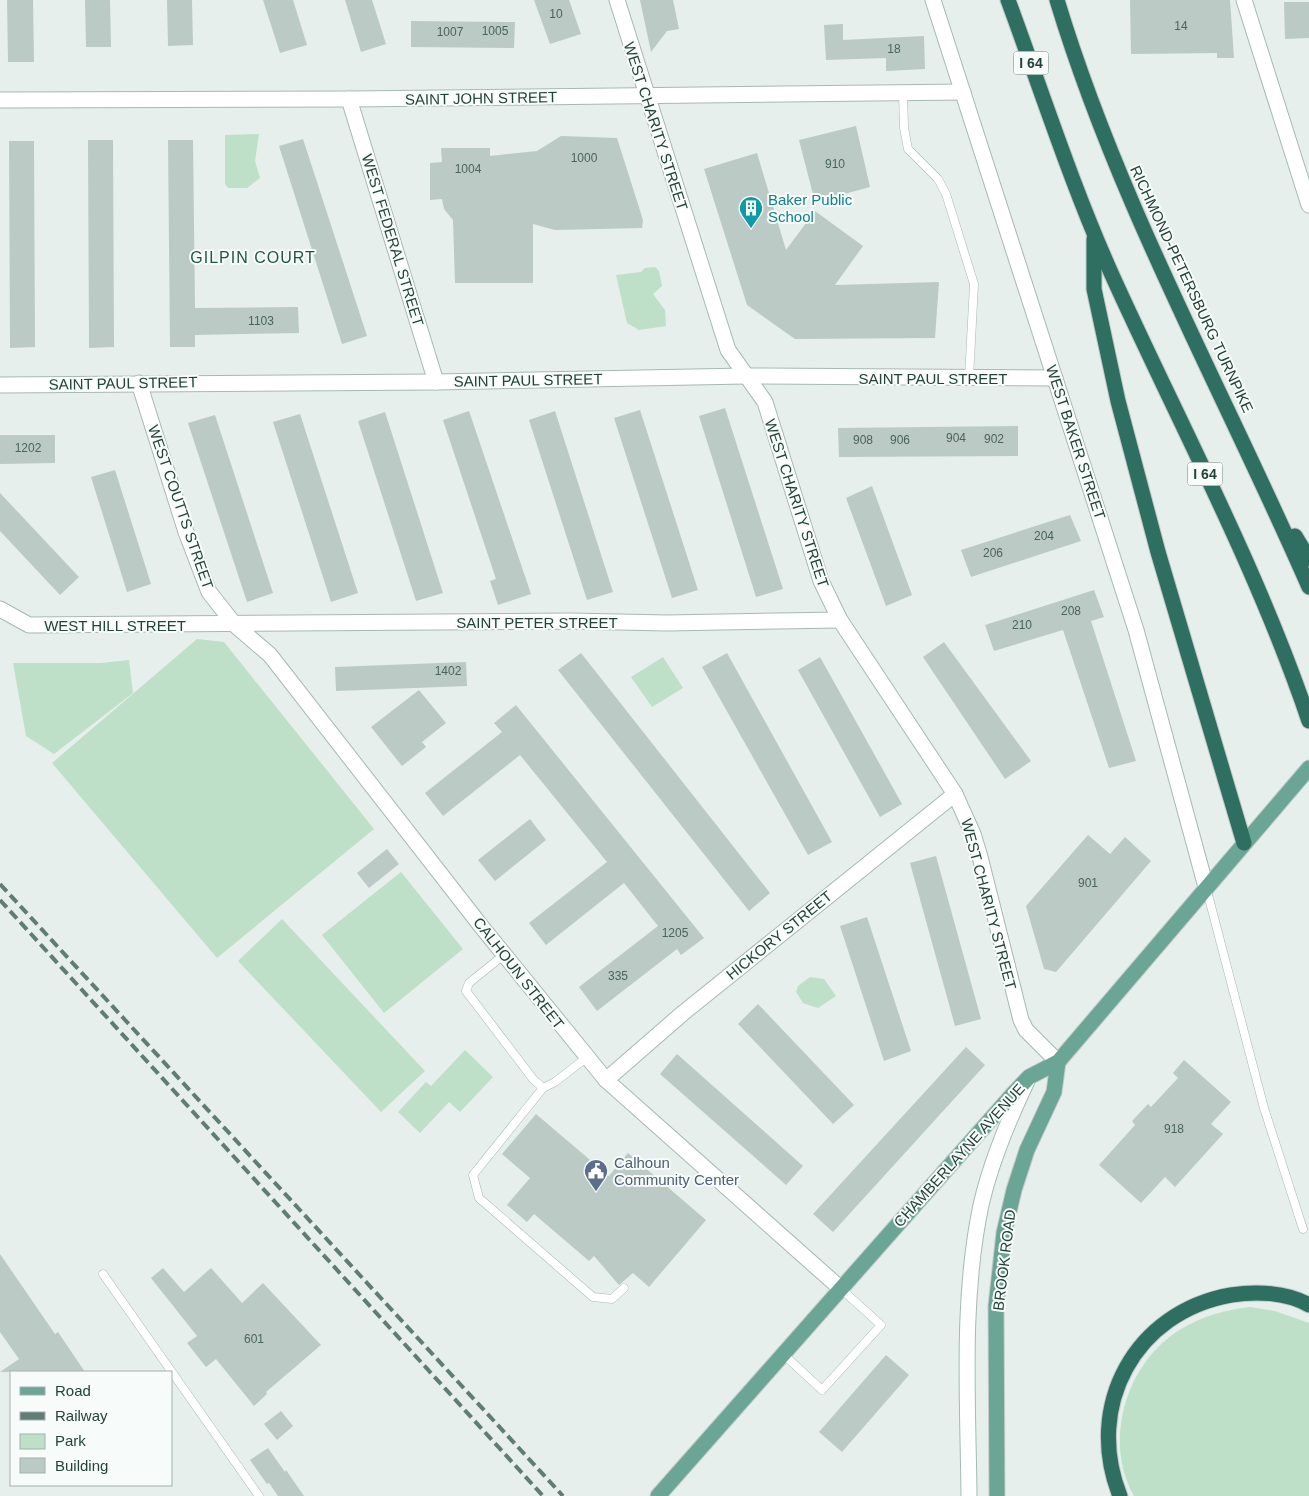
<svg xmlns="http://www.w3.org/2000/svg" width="1309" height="1496" font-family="Arial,sans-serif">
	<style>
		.green { fill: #bfe0c8 }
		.building { fill: #bbcac4 }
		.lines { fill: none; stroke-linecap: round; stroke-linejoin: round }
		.lane-casing { stroke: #a8b8b2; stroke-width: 9 }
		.street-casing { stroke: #a8b8b2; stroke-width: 17 }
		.secondary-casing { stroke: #a4bbb3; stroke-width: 17 }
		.primary-casing { stroke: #c2cac8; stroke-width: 17 }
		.highway-casing { stroke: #c2cac8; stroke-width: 17 }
		.lane { stroke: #fff; stroke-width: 8 }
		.street { stroke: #fff; stroke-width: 15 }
		.secondary { stroke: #fff; stroke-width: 15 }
		.primary { stroke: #6aa596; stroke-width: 15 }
		.highway { stroke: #2f6f62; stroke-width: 15 }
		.rail { stroke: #5f7d75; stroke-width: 4; stroke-dasharray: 10 5; stroke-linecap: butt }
		.labels { text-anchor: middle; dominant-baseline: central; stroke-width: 4; stroke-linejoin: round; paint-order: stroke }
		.number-label { font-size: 12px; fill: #4a645c }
		.shield { fill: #f7fbf9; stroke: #637a73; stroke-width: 1 }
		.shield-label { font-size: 14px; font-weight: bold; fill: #24423a }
		.street-label { font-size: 15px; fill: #24423a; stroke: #f7fbf9 }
		.culture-label { font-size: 15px; fill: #0d838f; stroke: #f7fbf9; text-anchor: start }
		.service-label { font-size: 15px; fill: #4e5e75; stroke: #f7fbf9; text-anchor: start }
		.neighbourhood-label { font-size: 16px; letter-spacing: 1px; fill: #1f5548; stroke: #f7fbf9 }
	</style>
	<rect width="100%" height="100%" fill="#e6efeb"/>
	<g class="green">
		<polygon points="259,134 255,161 260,178 247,188 228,188 225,184 225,135"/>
		<polygon points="655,267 659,271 662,286 653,294 665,310 666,326 639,330 627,323 616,275 641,272 645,268"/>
		<polygon points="197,639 224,642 374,829 217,958 52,763"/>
		<polygon points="663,657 683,688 652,707 631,677"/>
		<polygon points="129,660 133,693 54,754 26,736 13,663 101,663"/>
		<polygon points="401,872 463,949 384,1013 322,935"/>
		<polygon points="282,919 425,1071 381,1112 238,961"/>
		<polygon points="810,977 824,979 836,996 818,1008 803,1003 796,992 798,986"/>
		<polygon points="465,1050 493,1077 460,1112 449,1102 420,1133 398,1112 426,1082 431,1086"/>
		<path d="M1250 1307 1275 1311 1309 1323V1496H1134C1102 1440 1127 1361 1181 1329 1203 1316 1225 1310 1250 1307Z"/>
	</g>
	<g class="building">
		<polygon points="7,0 33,0 34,62 8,62"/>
		<polygon points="85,0 110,0 111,47 86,47"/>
		<polygon points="167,0 192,0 193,45 168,46"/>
		<polygon points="263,0 293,0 307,45 280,53"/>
		<polygon points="345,0 372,0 386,44 361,52"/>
		<polygon points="534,0 569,0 581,34 550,44"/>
		<polygon points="640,0 673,0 679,29 667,31 651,52"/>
		<polygon points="1130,0 1230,0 1234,58 1217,58 1217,53 1131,54"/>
		<polygon points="1284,2 1309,2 1309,38 1285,39"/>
		<polygon points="411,21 515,22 514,48 411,47"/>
		<polygon points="843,24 843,40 924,36 925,69 886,71 886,58 826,60 824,25"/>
		<polygon points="856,126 870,187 815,202 799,140"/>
		<polygon points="561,136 617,138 643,220 642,228 555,230 533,224 533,283 455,283 453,220 444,209 442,199 430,200 430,163 442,162 441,148 490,148 490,156 537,151"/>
		<polygon points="303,139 367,336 342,344 279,146"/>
		<polygon points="88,140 113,140 114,347 89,348"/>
		<polygon points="168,140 193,140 195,308 298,307 299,333 195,335 195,347 170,347"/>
		<polygon points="9,141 34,141 35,347 10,348"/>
		<polygon points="757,153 786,250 815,211 863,246 835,285 939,282 935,338 795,339 747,305 704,169"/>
		<polygon points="725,408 783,589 756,597 699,416"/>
		<polygon points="640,410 698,590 672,598 614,418"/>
		<polygon points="469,411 531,594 498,605 490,581 496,579 443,420"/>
		<polygon points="555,411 613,592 587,600 529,420"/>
		<polygon points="385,412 443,593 416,601 358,421"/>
		<polygon points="300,414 358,593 331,602 273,422"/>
		<polygon points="215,415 273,593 247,602 188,423"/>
		<polygon points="1018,426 1018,456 839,457 838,428"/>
		<polygon points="0,435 55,435 55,463 0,464"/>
		<polygon points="115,470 151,584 127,592 91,477"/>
		<polygon points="872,486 912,595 886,606 846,498"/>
		<polygon points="0,493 79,577 60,595 0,531"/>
		<polygon points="1070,515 1081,541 971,577 961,550"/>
		<polygon points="1094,590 1104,617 1091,621 1136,761 1109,768 1063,630 994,651 985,625"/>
		<polygon points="944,642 1031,761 1005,779 923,657"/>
		<polygon points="581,653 770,893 749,911 558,670"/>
		<polygon points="727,653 832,842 808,855 702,667"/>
		<polygon points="820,657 902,804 880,817 798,670"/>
		<polygon points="466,662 467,686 336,691 335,667"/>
		<polygon points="419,690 446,723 422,742 426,747 402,766 371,727"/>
		<polygon points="516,705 704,938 681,955 677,949 597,1011 579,987 658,926 624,883 546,945 529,923 607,862 520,755 443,816 425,793 502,732 494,723"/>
		<polygon points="530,819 546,840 495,881 478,860"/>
		<polygon points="1088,835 1110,854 1125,837 1151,861 1056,972 1044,969 1026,906"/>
		<polygon points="387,849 399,864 369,888 357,873"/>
		<polygon points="936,856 981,1019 955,1026 910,863"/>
		<polygon points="867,917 911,1051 884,1061 840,926"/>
		<polygon points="758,1004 854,1105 833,1124 738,1024"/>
		<polygon points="966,1047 985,1065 833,1232 813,1214"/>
		<polygon points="677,1054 803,1166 786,1185 660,1074"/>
		<polygon points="1184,1060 1231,1102 1211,1124 1223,1134 1175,1187 1165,1177 1141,1203 1099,1165 1135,1125 1132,1121 1148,1104 1151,1107 1178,1078 1173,1073"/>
		<polygon points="536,1114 609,1176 628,1153 706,1220 649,1287 633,1273 619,1285 594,1256 589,1261 534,1214 527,1222 507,1205 530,1178 502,1154"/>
		<polygon points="0,1254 55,1334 58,1332 85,1372 0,1372 19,1359 0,1332"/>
		<polygon points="163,1268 184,1292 211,1268 242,1303 263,1283 321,1345 266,1392 267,1394 254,1406 216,1359 206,1367 187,1343 197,1336 151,1278"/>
		<polygon points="886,1355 909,1375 842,1452 819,1432"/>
		<polygon points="281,1411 293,1426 277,1440 264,1424"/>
		<polygon points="268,1448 285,1472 286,1470 304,1496 278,1496 269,1483 267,1484 250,1460"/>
	</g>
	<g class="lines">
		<g class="lane-casing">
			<g id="lane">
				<polyline points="903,93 904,128 908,149 938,179 946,194 974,284 969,378"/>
				<polyline points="1206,887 1264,1108 1303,1229"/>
				<polyline points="505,954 469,983 466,991 533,1079 543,1088 555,1082 586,1058"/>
				<polyline points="543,1088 473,1175 479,1198 593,1297 612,1299 624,1288"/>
				<polyline points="103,1274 259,1496"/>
				<polyline points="782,1353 822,1390 881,1325 840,1288"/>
			</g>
		</g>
		<g class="street-casing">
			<g id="street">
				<polyline points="617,0 728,350 765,402 821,581 840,620 955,794 973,834 980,857 1021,1020 1026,1030 1058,1062"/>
				<polyline points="933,0 1136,630 1206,887"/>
				<polyline points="1244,0 1309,205"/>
				<polyline points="349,99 436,382"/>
				<polyline points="0,100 349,99 963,92"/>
				<polyline points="139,383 186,532 209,592 235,625 270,655 481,926 606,1080 840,1288"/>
				<polyline points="0,385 436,382 746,376 1055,378"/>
				<polyline points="0,609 29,625 570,621 667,623 840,620"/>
				<polyline points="606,1080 683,1013 955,794"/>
			</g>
		</g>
		<g class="secondary-casing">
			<path id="secondary" d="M969 1496C968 1399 961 1300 981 1205 991 1161 1008 1121 1027 1081"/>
		</g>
		<g class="primary-casing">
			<g id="primary">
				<polyline points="658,1496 1013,1094 1029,1077 1058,1062 1309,768"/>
				<polyline points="997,1496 996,1306 1004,1233 1014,1190 1027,1150 1054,1092 1058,1062"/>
			</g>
		</g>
		<g class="highway-casing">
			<g id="highway">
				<path d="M1008 0C1042 92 1072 186 1112 275 1179 423 1257 567 1309 721"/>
				<path d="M1057 0C1119 205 1224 392 1309 587"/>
				<polyline points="1094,239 1094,289 1118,401 1158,552 1244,843"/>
				<polyline points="1295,536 1309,559"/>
				<path d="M1120 1496C1084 1406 1135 1312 1231 1295 1256 1291 1286 1292 1309 1305"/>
			</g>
		</g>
		<use href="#lane" class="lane"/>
		<use href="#street" class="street"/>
		<use href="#secondary" class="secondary"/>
		<use href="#primary" class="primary"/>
		<use href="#highway" class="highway"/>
		<g class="rail">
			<polyline points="0,884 563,1496"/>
			<polyline points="0,900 543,1496"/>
		</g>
	</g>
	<defs>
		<g id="building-pin" transform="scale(1.25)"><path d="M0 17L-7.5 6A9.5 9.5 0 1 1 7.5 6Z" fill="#0f9aa8" stroke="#f7fbf9"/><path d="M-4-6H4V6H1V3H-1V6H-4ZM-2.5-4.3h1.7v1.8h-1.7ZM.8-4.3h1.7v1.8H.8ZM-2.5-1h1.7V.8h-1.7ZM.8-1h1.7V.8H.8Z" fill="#fff"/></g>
		<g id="civic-pin" transform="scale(1.25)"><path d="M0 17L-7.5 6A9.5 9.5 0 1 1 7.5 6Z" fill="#5c6f8a" stroke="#f7fbf9"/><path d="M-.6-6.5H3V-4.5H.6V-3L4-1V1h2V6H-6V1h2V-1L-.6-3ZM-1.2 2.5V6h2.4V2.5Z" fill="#fff"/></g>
	</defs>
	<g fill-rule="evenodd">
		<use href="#building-pin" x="751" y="208"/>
		<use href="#civic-pin" x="596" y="1171"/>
	</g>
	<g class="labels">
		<g class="number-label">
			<text x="556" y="14">10</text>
			<text x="1181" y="26">14</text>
			<text x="495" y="31">1005</text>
			<text x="450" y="32">1007</text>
			<text x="894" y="49">18</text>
			<text x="584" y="158">1000</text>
			<text x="835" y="164">910</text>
			<text x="468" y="169">1004</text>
			<text x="261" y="321">1103</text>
			<text x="956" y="438">904</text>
			<text x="994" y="439">902</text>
			<text x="863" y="440">908</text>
			<text x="900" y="440">906</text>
			<text x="28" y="448">1202</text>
			<text x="1044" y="536">204</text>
			<text x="993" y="553">206</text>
			<text x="1071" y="611">208</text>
			<text x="1022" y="625">210</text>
			<text x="448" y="671">1402</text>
			<text x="1088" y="883">901</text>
			<text x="675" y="933">1205</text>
			<text x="618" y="976">335</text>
			<text x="1174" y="1129">918</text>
			<text x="254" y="1339">601</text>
		</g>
		<g class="shield">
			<rect x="1013.5" y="51.5" width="35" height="23" rx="4"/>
			<rect x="1187.5" y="462.5" width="35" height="23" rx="4"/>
		</g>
		<g class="shield-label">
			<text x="1031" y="63">I 64</text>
			<text x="1205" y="474">I 64</text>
		</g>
		<g class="street-label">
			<text transform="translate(481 98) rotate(-1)">SAINT JOHN STREET</text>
			<text transform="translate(656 126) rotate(72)">WEST CHARITY STREET</text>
			<text transform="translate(393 240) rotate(73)">WEST FEDERAL STREET</text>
			<text transform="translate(1192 289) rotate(65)">RICHMOND-PETERSBURG TURNPIKE</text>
			<text x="933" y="378">SAINT PAUL STREET</text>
			<text transform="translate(528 380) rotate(-1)">SAINT PAUL STREET</text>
			<text transform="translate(123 383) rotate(-1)">SAINT PAUL STREET</text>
			<text transform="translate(1076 442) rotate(72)">WEST BAKER STREET</text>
			<text transform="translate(797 503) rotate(72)">WEST CHARITY STREET</text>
			<text transform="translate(181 507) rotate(71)">WEST COUTTS STREET</text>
			<text x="537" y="622">SAINT PETER STREET</text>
			<text x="115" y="625">WEST HILL STREET</text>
			<text transform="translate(989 904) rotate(75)">WEST CHARITY STREET</text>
			<text transform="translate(779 935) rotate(-39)">HICKORY STREET</text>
			<text transform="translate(519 973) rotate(52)">CALHOUN STREET</text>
			<text transform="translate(959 1155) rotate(-48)">CHAMBERLAYNE AVENUE</text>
			<text transform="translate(1004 1260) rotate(-83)">BROOK ROAD</text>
		</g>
		<g class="culture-label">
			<text x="768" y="199">Baker Public<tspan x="768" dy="17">School</tspan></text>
		</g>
		<g class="service-label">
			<text x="614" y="1162">Calhoun<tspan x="614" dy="17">Community Center</tspan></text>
		</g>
		<g class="neighbourhood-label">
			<text x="253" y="257">GILPIN COURT</text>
		</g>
	</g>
	<rect x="10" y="1371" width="162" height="115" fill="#f7fbf9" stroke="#a3b1ad"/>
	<rect x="20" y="1387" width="25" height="8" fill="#6aa596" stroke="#a3b1ad"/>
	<text x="55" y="1396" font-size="15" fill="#24423a">Road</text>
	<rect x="20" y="1412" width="25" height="8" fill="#5f7d75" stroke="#a3b1ad"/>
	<text x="55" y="1421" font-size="15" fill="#24423a">Railway</text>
	<rect x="20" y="1434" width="25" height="15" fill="#bfe0c8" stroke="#a3b1ad"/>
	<text x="55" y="1446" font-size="15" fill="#24423a">Park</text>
	<rect x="20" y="1458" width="25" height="15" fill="#bbcac4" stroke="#a3b1ad"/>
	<text x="55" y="1471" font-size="15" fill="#24423a">Building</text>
</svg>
